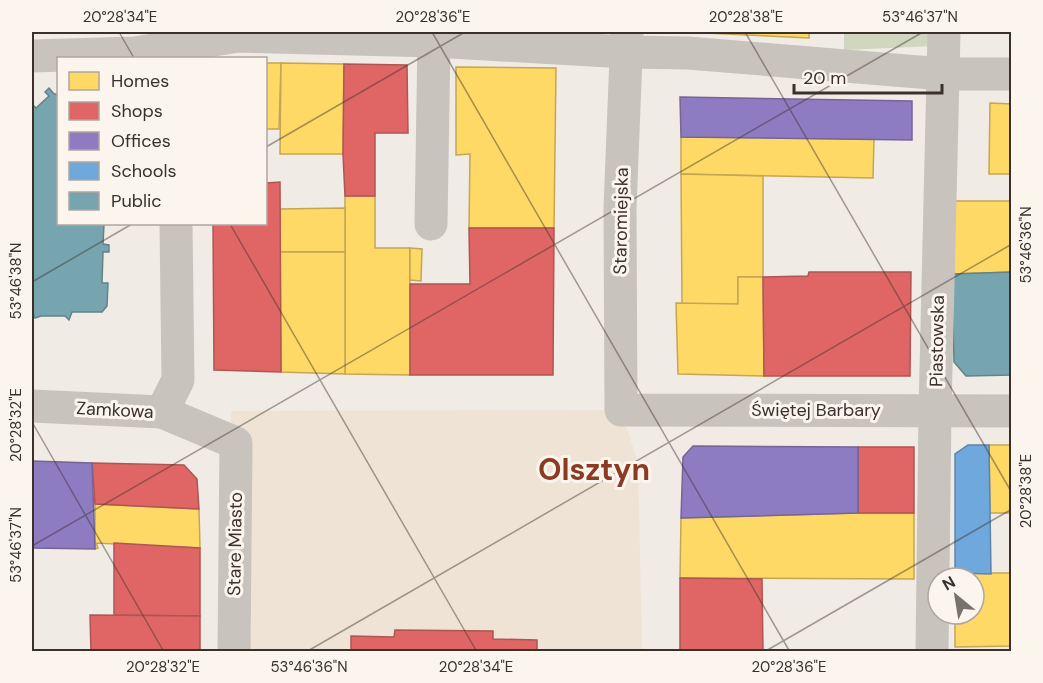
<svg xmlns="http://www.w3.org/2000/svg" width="1043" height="683" font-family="'DM Sans',sans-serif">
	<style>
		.green { fill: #d1d6bf }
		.plaza { fill: #eee3d5 }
		.homes { fill: #ffd966; stroke: #c4a654; stroke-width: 1.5 }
		.shops { fill: #e06666; stroke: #ae5654; stroke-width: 1.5 }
		.offices { fill: #8e7cc3; stroke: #756595; stroke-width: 1.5 }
		.schools { fill: #6fa8dc; stroke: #5f84a7; stroke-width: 1.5 }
		.public { fill: #76a5af; stroke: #648287; stroke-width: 1.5 }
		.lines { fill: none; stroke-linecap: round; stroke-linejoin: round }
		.minor { stroke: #c9c3be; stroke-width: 33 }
		.ticks { fill: none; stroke: #3b302b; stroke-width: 1.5; stroke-opacity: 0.45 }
		.labels { text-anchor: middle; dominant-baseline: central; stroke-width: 6; stroke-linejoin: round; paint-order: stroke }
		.street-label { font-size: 18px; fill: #3b302b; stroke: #fbf5ee }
		.town-label { font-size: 30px; font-weight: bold; fill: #8c3b22; stroke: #fbf5ee }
		.neatline { fill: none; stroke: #3b302b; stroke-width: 2 }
		.ticks-label { font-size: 15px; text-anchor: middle; fill: #3b302b }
	</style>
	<rect width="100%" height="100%" fill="#f0ebe5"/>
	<polygon class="green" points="844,32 937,32 936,46 844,50"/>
	<polygon class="plaza" points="621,410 638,463 642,651 537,651 537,640 493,639 492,631 395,630 394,637 351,636 351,651 233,651 231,411"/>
	<g class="homes">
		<polygon points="684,32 809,32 809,38"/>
		<polygon points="266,63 281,63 279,129 266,129"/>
		<polygon points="281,63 344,64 343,154 280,154"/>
		<polygon points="456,67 556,68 554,228 469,228 470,154 456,155"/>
		<polygon points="990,103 1012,104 1012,174 989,174"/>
		<polygon points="681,137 874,139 873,178 681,174"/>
		<polygon points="681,174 763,176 763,277 738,277 738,304 682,304"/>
		<polygon points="345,196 375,196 375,248 410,248 410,375 345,374"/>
		<polygon points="952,201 1012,201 1012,272 952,274"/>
		<polygon points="345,208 345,252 280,252 280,209"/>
		<polygon points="410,248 422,249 421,281 410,280"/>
		<polygon points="280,252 345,252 345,374 281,372"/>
		<polygon points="738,277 763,277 764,376 678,374 676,303 738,304"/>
		<polygon points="989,445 1012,445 1012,513 990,513"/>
		<polygon points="95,504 199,509 200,548 96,543 98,548 95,549"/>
		<polygon points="858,513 914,513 914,579 680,578 681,518"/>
		<polygon points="955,573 1012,573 1012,646 955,647 955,614 974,614 974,578 955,578"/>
	</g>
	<g class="shops">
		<polygon points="344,64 407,65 408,133 375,133 375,196 345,196 343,154"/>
		<polygon points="280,182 281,372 214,370 213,224 266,224 266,183"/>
		<polygon points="469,228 554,228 553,375 410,375 410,284 470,284"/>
		<polygon points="809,272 911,272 910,376 764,376 763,277 808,276"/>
		<rect x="858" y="447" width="56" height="66"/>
		<polygon points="92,463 184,465 197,479 199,509 95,504"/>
		<polygon points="114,543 200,548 200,616 114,615"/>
		<polygon points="680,578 762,579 763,652 680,652"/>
		<polygon points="90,615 200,616 200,652 91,652"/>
		<polygon points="395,630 493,631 493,639 537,640 537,652 351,652 351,636 394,637"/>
	</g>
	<g class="offices">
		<polygon points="680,97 912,101 912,140 681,137"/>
		<polygon points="693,446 858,447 858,513 681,518 683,457"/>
		<polygon points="32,461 92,463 95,549 32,548"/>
	</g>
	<polygon class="schools" points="968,445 989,445 991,574 955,573 955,454"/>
	<g class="public">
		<polygon points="49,88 54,94 58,94 58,224 104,224 103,244 109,245 109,252 103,252 102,283 108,283 107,306 102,312 72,312 69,320 65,316 41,316 35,318 32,311 32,104 36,108 49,96 45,92"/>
		<polygon points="1012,272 1012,375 966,376 954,362 952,274"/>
	</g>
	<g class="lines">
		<g class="minor">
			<polyline points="627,32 620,208 621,410 1012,411"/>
			<polyline points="32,56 135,53 238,36 434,41 626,52 688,53 943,74 1012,74"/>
			<polyline points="431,224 434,41"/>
			<polyline points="32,406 162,412 236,443 234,652"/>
			<polyline points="162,412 178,380 176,224"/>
			<polyline points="932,652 935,411 944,32"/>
		</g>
	</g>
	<path class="ticks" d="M119 32 134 58M432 32 790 652M745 32 1012 493M266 147 465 32M230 224 477 652M32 282 132 224M32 422 164 652M32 546 923 32M306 652 1012 244M764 652 1012 509"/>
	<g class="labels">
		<g class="street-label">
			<text transform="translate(621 221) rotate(-89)">Staromiejska</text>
			<text transform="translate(937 341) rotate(-89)">Piastowska</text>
			<text transform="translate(115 410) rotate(3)">Zamkowa</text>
			<text x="816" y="410">Świętej Barbary</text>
			<text transform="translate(235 544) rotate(-89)">Stare Miasto</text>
		</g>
		<g class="town-label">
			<text x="594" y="469">Olsztyn</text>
		</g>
	</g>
	<rect width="1043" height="683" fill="none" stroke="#fbf5ee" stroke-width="66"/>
	<rect x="57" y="57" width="210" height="168" fill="#fbf5ee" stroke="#aea6a0" stroke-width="1.5"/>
	<rect x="69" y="72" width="30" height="18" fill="#ffd966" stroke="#aea6a0" stroke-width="1.5"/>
	<text x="111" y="87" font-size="18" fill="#3b302b">Homes</text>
	<rect x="69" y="102" width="30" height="18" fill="#e06666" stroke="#aea6a0" stroke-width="1.5"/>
	<text x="111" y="117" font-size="18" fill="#3b302b">Shops</text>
	<rect x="69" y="132" width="30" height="18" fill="#8e7cc3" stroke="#aea6a0" stroke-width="1.5"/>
	<text x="111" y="147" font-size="18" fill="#3b302b">Offices</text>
	<rect x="69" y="162" width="30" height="18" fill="#6fa8dc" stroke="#aea6a0" stroke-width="1.5"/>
	<text x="111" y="177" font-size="18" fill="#3b302b">Schools</text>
	<rect x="69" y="192" width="30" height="18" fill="#76a5af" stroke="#aea6a0" stroke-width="1.5"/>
	<text x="111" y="207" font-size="18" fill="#3b302b">Public</text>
	<g transform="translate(956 596) rotate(330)"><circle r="28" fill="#fbf5ee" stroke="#aea6a0" stroke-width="1.5"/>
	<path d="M0-4.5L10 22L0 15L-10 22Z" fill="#7a716c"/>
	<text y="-9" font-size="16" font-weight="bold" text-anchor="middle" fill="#3b302b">N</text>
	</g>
	<path d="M794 84v9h148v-9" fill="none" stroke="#3b302b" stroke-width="3"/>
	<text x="803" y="84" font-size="18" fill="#3b302b" stroke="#fbf5ee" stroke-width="4.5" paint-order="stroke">20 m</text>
	<rect x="33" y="33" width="977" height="617" class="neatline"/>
	<g class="ticks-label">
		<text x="120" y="22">20°28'34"E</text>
		<text x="433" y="22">20°28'36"E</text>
		<text x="746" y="22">20°28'38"E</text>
		<text x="920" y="22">53°46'37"N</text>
		<text transform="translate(1026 245) rotate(-90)" y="5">53°46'36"N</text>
		<text transform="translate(16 281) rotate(-90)" y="5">53°46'38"N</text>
		<text transform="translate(16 425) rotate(-90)" y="5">20°28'32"E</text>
		<text transform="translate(1026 491) rotate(-90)" y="5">20°28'38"E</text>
		<text transform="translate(16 545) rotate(-90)" y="5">53°46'37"N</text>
		<text x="163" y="672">20°28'32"E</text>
		<text x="309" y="672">53°46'36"N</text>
		<text x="476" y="672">20°28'34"E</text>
		<text x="789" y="672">20°28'36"E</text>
	</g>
</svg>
